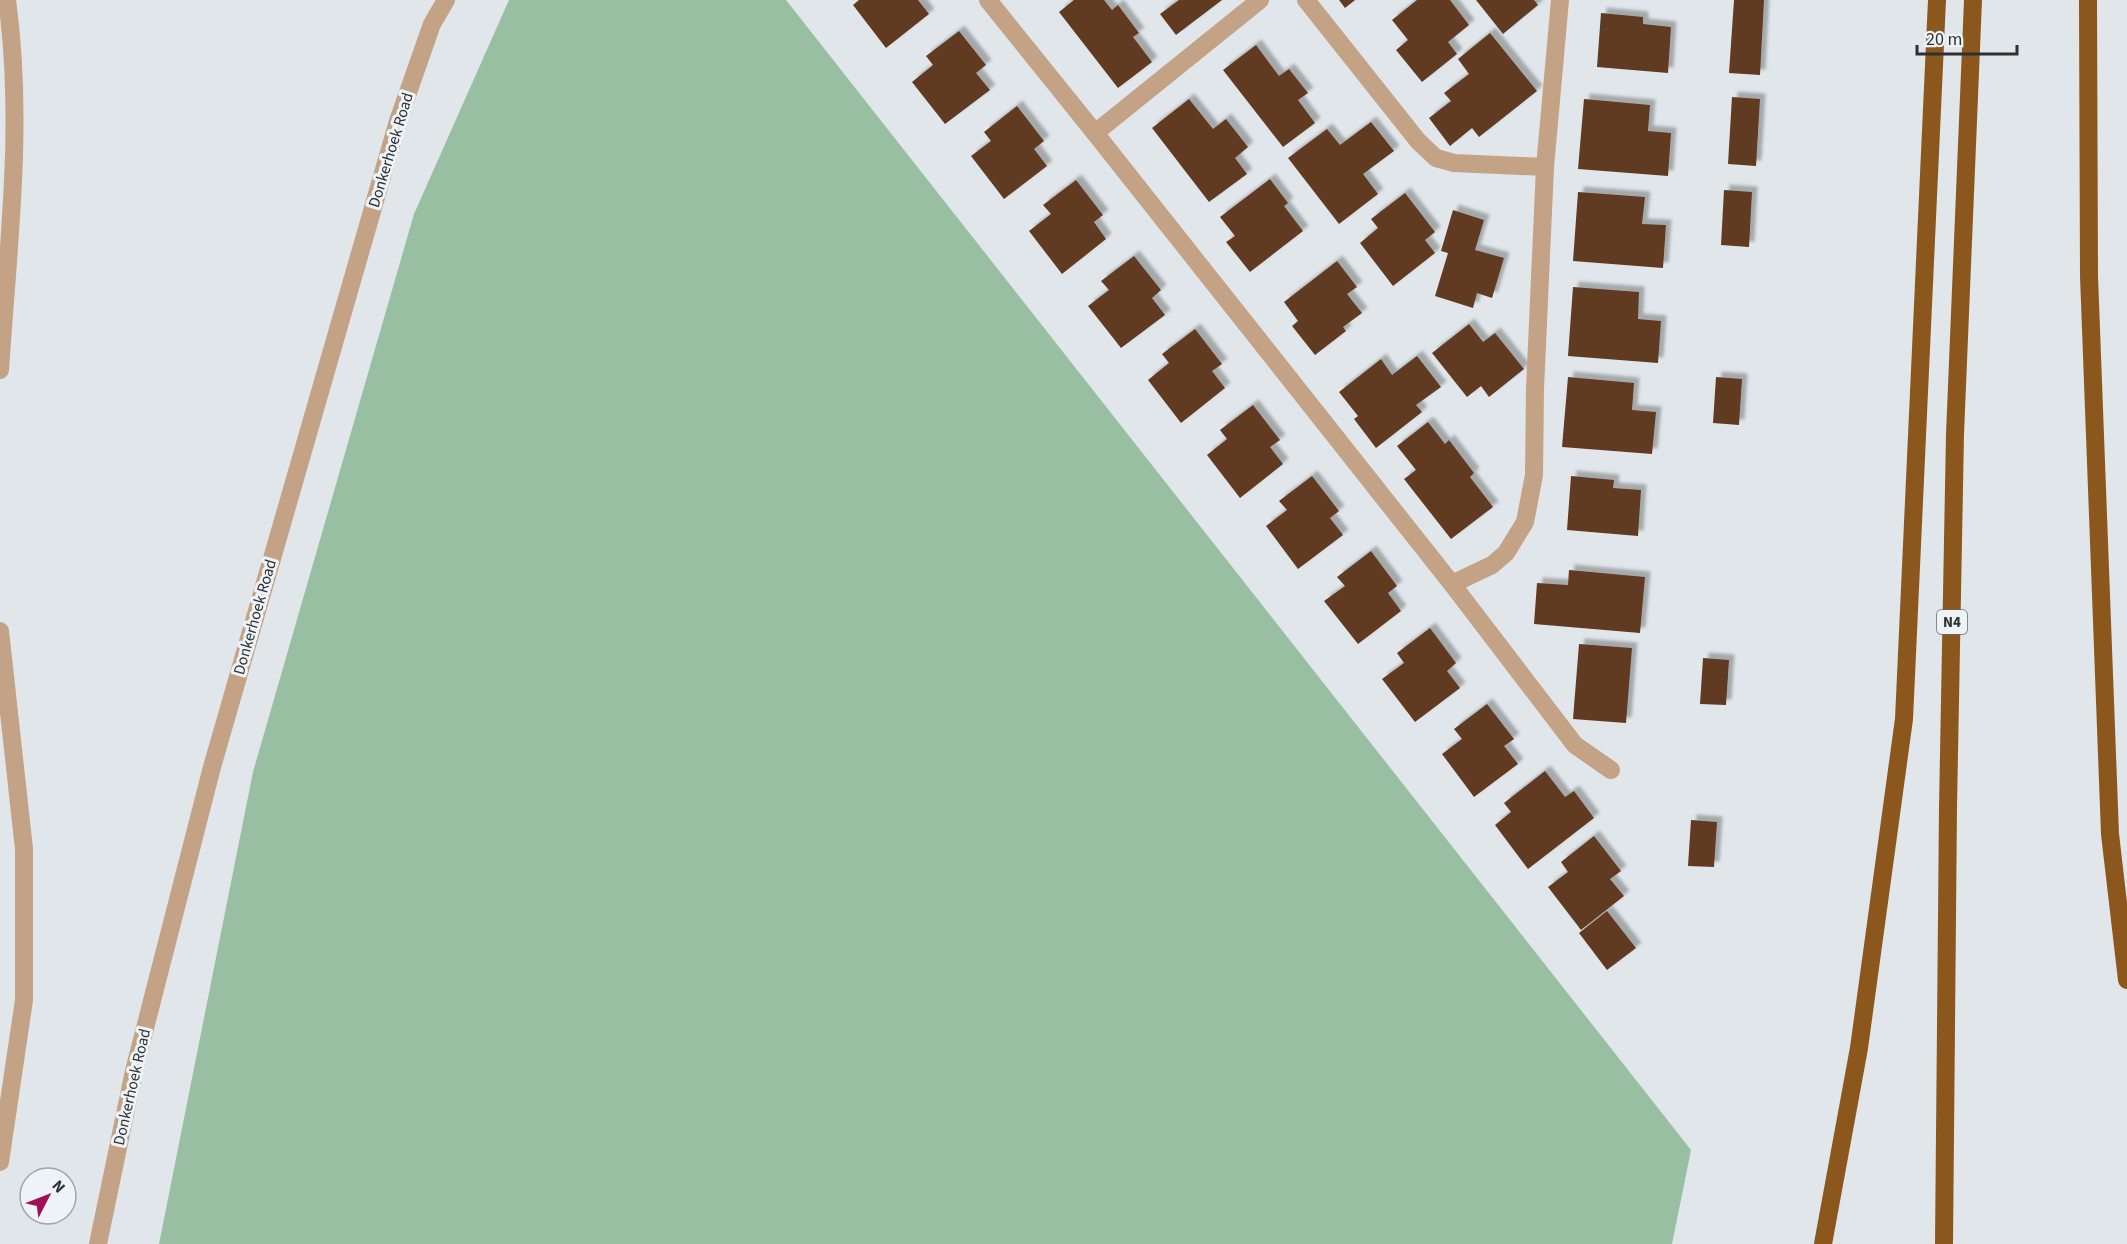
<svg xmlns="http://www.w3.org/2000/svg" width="2127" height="1244" font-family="'Source Sans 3',sans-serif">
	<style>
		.green { fill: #98bfa1 }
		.building { fill: #603a22; filter: url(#shadow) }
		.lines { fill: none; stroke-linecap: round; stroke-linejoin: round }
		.street { stroke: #c3a285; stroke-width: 18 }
		.highway { stroke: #8c571d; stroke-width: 18 }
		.labels { text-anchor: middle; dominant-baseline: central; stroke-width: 6; stroke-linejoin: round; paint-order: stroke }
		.shield { fill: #edf3f7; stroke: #676a6c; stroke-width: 1.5 }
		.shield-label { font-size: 15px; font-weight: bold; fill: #2e3031 }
		.street-label { font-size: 16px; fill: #2e3031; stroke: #edf3f7 }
	</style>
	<defs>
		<filter id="shadow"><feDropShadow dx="5.5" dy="-5.5" stdDeviation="1.5" flood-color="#0004"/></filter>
	</defs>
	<rect width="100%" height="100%" fill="#e0e6ea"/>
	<polygon class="green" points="509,0 786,0 1691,1150 1672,1244 159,1244 253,772 414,214"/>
	<g class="building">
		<polygon points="859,0 918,0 929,14 886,48 853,5"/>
		<polygon points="1074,0 1104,0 1112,10 1118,5 1139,33 1133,37 1152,62 1118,88 1059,12"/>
		<polygon points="1179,0 1222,0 1176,35 1160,14"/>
		<polygon points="1339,0 1355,0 1345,8"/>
		<polygon points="1417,0 1450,0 1469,25 1448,42 1457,54 1422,82 1396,50 1408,40 1392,20"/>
		<polygon points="1476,0 1534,0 1538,5 1503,34"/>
		<polygon points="1734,0 1764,0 1760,75 1729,73"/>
		<polygon points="1601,13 1643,17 1643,24 1671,27 1668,73 1597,67"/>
		<polygon points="959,31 986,65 976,73 990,90 945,124 912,82 933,65 926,56"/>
		<polygon points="1490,33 1537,91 1479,137 1472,128 1450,146 1429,118 1451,101 1444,93 1469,74 1458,59"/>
		<polygon points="1256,45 1279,76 1289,69 1308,93 1298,100 1315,123 1283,147 1223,70"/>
		<polygon points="1732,97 1760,99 1756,166 1728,164"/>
		<polygon points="1189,99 1213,129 1226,119 1248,147 1235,158 1247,174 1209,202 1152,128"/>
		<polygon points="1584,99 1650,105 1648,131 1671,133 1668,176 1578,169"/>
		<polygon points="1017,106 1044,141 1034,149 1047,166 1004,199 971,156 991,141 984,132"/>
		<polygon points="1371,122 1394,151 1363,174 1378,194 1339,224 1288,158 1327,129 1340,145"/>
		<polygon points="1270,179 1288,203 1284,206 1303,231 1250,272 1226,242 1235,236 1220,217"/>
		<polygon points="1076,180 1103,215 1094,222 1106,239 1062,274 1029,231 1051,214 1043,205"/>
		<polygon points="1724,190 1752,192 1749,247 1721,245"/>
		<polygon points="1578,192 1645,197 1642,224 1666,225 1663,268 1573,261"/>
		<polygon points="1405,193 1435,232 1425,240 1435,253 1393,286 1360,243 1378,228 1371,219"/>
		<polygon points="1453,210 1484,220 1475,250 1504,258 1492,298 1477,293 1473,308 1435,296 1448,253 1441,251"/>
		<polygon points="1134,256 1161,290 1152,298 1165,315 1121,348 1088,306 1109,290 1101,281"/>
		<polygon points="1337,261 1357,287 1347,294 1362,313 1343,327 1346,331 1315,355 1292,326 1298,321 1284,302"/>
		<polygon points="1573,287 1639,292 1638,319 1661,321 1658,363 1568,356"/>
		<polygon points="1469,324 1483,342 1495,333 1524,369 1489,397 1481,386 1467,397 1432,353"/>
		<polygon points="1195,329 1222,364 1212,371 1225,388 1181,423 1148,380 1169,363 1162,354"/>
		<polygon points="1417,356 1441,387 1416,405 1422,412 1376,448 1354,419 1358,416 1339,392 1381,359 1392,375"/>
		<polygon points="1568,377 1634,383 1632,410 1656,412 1652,454 1562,447"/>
		<polygon points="1716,377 1742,379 1739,425 1713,423"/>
		<polygon points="1253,405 1280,440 1270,447 1283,464 1240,498 1207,455 1227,439 1220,430"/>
		<polygon points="1428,422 1445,444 1449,440 1474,473 1470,477 1493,507 1451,539 1404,479 1416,470 1397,446"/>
		<polygon points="1312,476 1339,511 1330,518 1343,535 1298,569 1266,526 1287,510 1279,501"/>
		<polygon points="1571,476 1614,480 1613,488 1641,490 1638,536 1567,530"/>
		<polygon points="1371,551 1397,586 1388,593 1401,611 1358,644 1324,601 1345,586 1337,577"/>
		<polygon points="1569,570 1645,577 1640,633 1534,624 1537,583 1568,585"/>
		<polygon points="1430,628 1456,663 1447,671 1460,688 1415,722 1382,679 1404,663 1397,653"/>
		<polygon points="1579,644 1632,648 1626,723 1573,719"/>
		<polygon points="1703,658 1729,660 1726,705 1700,704"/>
		<polygon points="1487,704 1514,739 1504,746 1518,764 1474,797 1442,754 1462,739 1454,729"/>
		<polygon points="1545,771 1565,797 1574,791 1594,818 1528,869 1495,825 1511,812 1504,803"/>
		<polygon points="1691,820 1717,822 1714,867 1688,866"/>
		<polygon points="1594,836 1621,871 1610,879 1624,896 1581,930 1548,887 1568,872 1561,862"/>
		<polygon points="1607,911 1636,948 1607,970 1579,933"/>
	</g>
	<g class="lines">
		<g class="street">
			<polyline points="988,0 1095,133 1452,584 1575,745 1611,770"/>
			<polyline points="1306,0 1418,141 1436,158 1454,163 1545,167"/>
			<polyline points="1095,133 1260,0"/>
			<path d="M0 370C8 247 24 123 7 0"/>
			<polyline points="1452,584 1492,565 1506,553 1525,522 1534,475 1535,389 1545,167 1560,0"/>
			<polyline points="0,631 24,849 24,1000 0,1162"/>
			<polyline points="98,1244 134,1071 212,767 398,121 432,24 446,0"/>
		</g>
		<g class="highway">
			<polyline points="2088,0 2089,276 2110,834 2127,980"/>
			<polyline points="1823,1244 1859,1048 1904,719 1937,0"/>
			<polyline points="1944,1244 1948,807 1955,434 1973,0"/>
		</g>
	</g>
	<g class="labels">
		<rect class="shield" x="1937" y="610" width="30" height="24" rx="4.5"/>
		<g class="shield-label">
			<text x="1952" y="622">N4</text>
		</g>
		<g class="street-label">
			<text transform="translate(391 150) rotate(-73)">Donkerhoek Road</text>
			<text transform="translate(255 617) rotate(-74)">Donkerhoek Road</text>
			<text transform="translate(132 1087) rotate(-77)">Donkerhoek Road</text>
		</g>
	</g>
	<g transform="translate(48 1196) rotate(48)"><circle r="28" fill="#edf3f7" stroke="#a1a5a8" stroke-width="1.5"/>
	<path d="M0-4.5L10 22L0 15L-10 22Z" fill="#a11055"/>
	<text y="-9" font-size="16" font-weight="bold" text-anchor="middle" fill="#2e3031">N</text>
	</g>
	<path d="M1917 45v9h100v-9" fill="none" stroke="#2e3031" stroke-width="3"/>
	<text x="1926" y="45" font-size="18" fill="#2e3031" stroke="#edf3f7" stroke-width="4.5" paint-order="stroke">20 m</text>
</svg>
